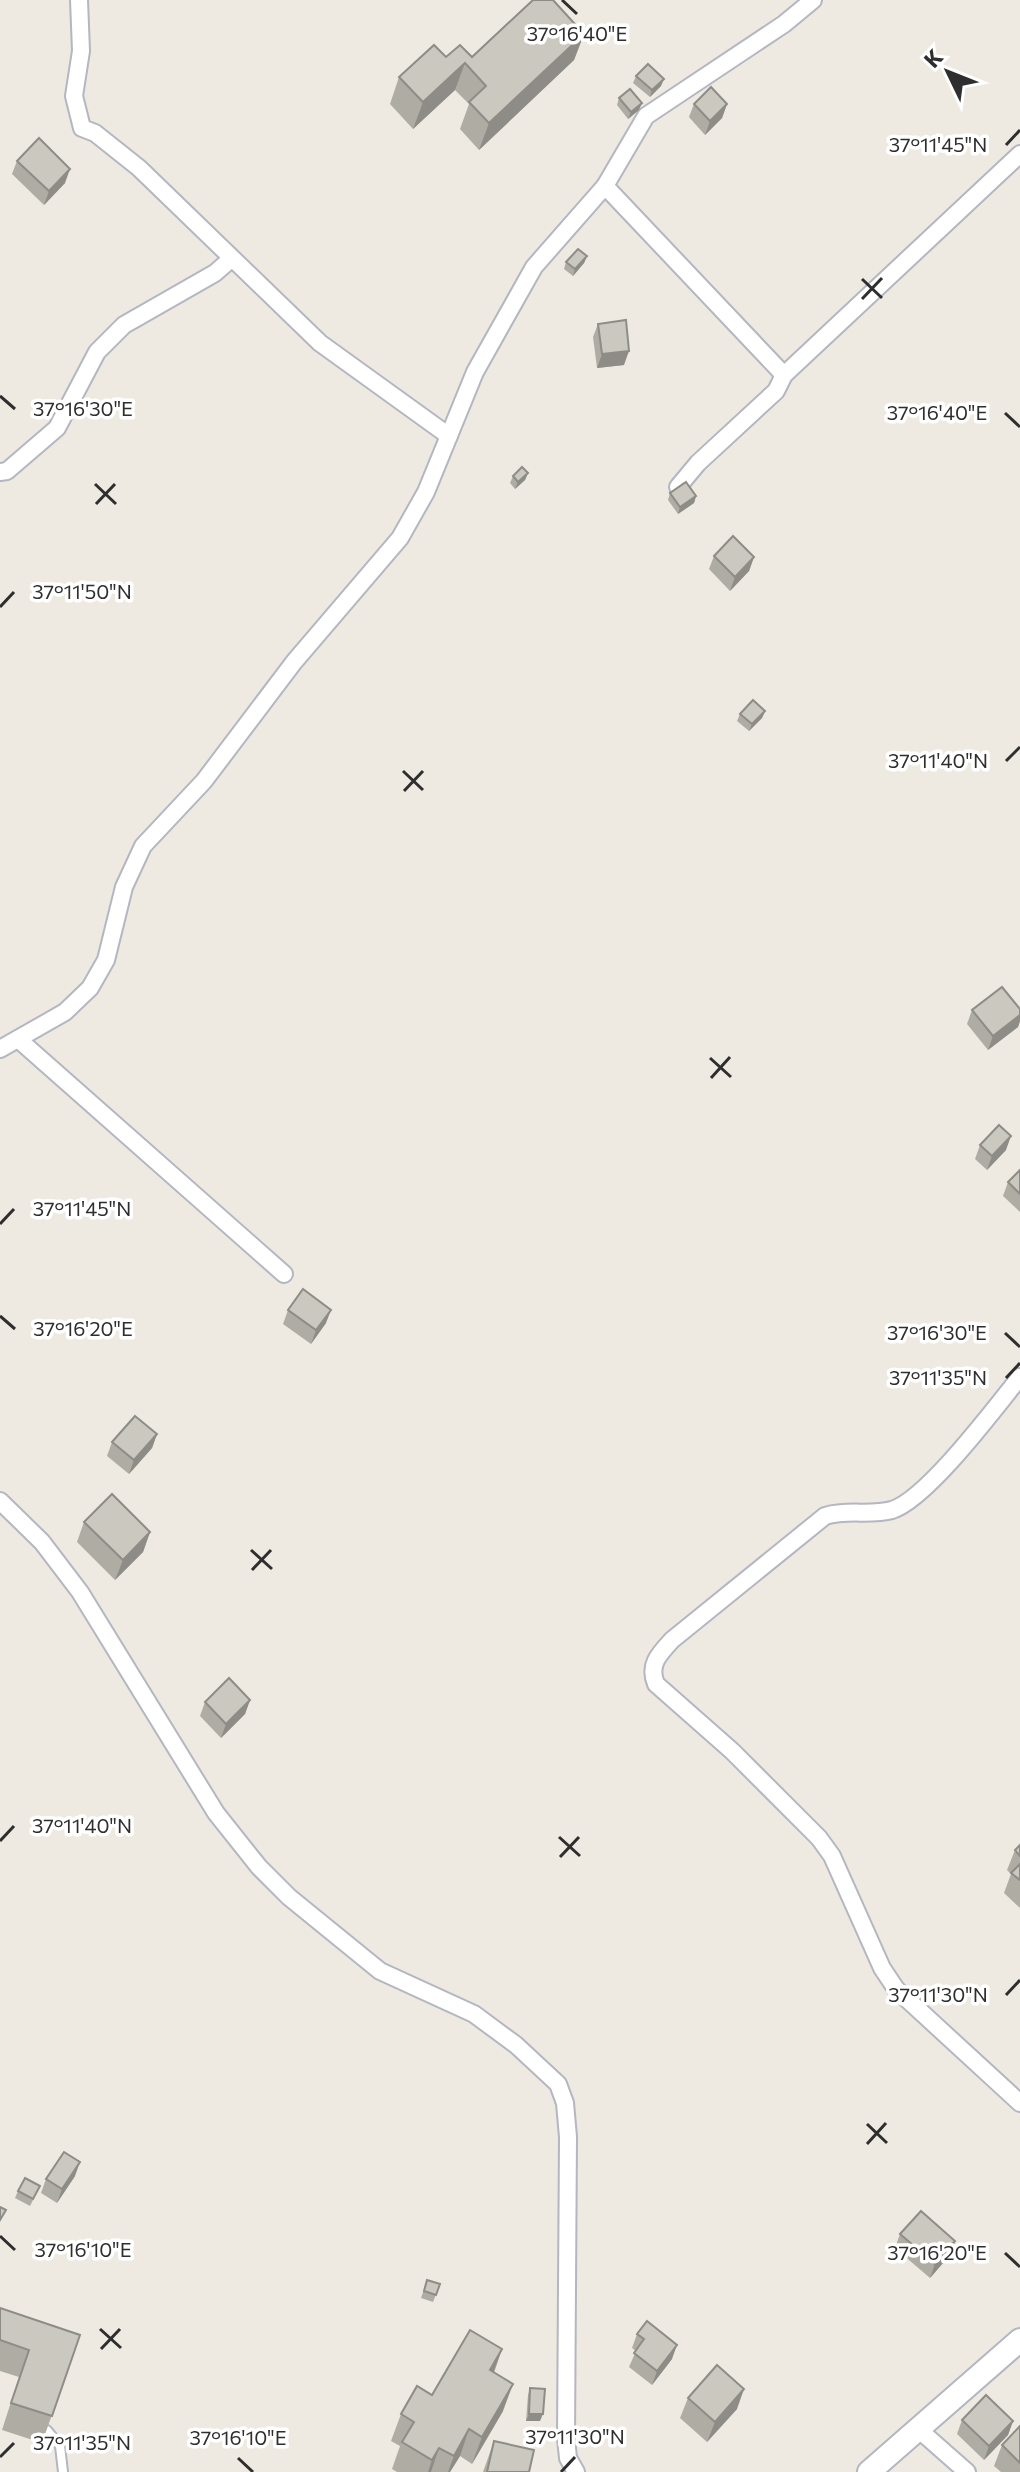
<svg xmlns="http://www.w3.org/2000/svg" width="1020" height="2472" font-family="Commissioner,sans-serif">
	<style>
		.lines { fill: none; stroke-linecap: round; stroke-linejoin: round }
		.lane-casing { stroke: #b4b6c1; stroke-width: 12 }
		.street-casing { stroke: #b4b6c1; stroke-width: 20 }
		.secondary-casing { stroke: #b4b6c1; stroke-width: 26 }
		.lane { stroke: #fff; stroke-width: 8 }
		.street { stroke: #fff; stroke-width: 16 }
		.secondary { stroke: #fff; stroke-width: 22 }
		.wall { fill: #afaca4 }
		.shaded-wall { fill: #8e8c86 }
		.building { fill: #cbc8bf; stroke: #8e8c86; stroke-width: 2 }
		.ticks { fill: none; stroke: #2e2e2e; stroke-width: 3 }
		.ticks-label { font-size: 20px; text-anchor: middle; fill: #2e2e2e; stroke: #fff; stroke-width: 7; stroke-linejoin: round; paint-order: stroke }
	</style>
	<rect width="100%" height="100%" fill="#efeae1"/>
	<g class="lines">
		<g class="lane-casing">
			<polyline id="lane" points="47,2430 60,2446 63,2472"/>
		</g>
		<g class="street-casing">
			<g id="street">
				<polyline points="79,0 81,51 74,96 82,128 95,133 139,168 320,343 449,436"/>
				<polyline points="605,186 784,375"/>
				<polyline points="0,472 7,471 57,428 97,352 124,325 215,273 231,259"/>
				<polyline points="678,487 698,463 776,391 784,375 1020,154"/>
				<polyline points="18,1039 284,1274"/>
				<polyline points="0,1049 65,1012 90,988 106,960 124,887 143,846 204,781 294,662 400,538 426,492 475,372 534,267 605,186 646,116 784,24 813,0"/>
				<path d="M1020 1377C995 1408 927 1499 892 1510 870 1516 847 1509 825 1516L672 1640C659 1654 648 1665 656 1684L732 1751 819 1838 832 1856 882 1968 896 1989 1020 2103"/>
				<polyline points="0,1501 42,1542 80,1592 216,1813 259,1867 289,1897 380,1971 474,2014 516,2045 558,2084 565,2103 568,2137 566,2438 568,2458 576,2472"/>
				<polyline points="917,2428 967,2472"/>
			</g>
		</g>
		<g class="secondary-casing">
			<polyline id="secondary" points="869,2472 1020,2340"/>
		</g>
		<use href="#lane" class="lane"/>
		<use href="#street" class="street"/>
		<use href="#secondary" class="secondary"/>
	</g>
	<g class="wall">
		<polygon points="584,34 574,60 479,150 460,129 469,104 455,90 413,129 390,104 399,77 446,57 472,57"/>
		<polygon points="636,76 661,86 650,97 633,83"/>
		<polygon points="619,98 639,110 628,119 617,105"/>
		<polygon points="694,104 727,104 722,118 705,135 689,117"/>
		<polygon points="17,161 65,183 44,205 12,174"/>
		<polygon points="587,256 584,263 573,276 564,269 566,262"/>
		<polygon points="598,324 624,365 597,368 593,337"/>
		<polygon points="528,473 525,480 515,489 510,483 513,476"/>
		<polygon points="670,493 696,496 694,503 678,514 668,500"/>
		<polygon points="714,556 754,557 749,571 730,591 709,569"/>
		<polygon points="765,711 762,718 749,731 737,721 740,714"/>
		<polygon points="1020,1009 1020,1021 1018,1027 988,1050 967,1024 972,1010"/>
		<polygon points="980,1145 1006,1150 987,1170 975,1159"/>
		<polygon points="1020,1170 1020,1212 1003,1196 1008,1182"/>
		<polygon points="288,1310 326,1323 311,1344 283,1324"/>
		<polygon points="157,1434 152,1448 129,1474 107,1456 112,1442"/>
		<polygon points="84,1522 150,1532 143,1552 115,1580 77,1542"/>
		<polygon points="250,1700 245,1714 221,1738 200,1716 205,1702"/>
		<polygon points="1020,1845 1020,1908 1004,1893 1011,1874 1007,1870 1015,1850"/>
		<polygon points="75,2176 57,2203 41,2193 46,2179"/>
		<polygon points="40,2186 30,2206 15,2198 18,2191"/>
		<polygon points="900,2234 950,2255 930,2278 895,2248"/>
		<polygon points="427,2280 440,2284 433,2302 421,2298"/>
		<polygon points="0,2308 80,2335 42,2443 2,2430 19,2377 0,2371"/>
		<polygon points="637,2334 672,2359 652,2385 629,2367 636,2351 632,2348"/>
		<polygon points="502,2349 494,2373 503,2411 472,2464 460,2456 450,2472 397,2472 392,2469 400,2446 391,2441 401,2414"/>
		<polygon points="530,2388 540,2421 526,2421 528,2395"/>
		<polygon points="688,2398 737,2409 707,2442 680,2418"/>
		<polygon points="962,2420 1013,2421 1008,2435 984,2460 957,2434"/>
		<polygon points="1020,2426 1020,2472 1001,2472 994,2466 1002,2445"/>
		<polygon points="494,2441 529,2472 483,2472"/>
	</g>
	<g class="shaded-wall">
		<polygon points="584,34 574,60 479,150 489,123"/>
		<polygon points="465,63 455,90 413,129 423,102"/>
		<polygon points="664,79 661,86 650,97 652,90"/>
		<polygon points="642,103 639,110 628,119 631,112"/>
		<polygon points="727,104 722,118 705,135 710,121"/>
		<polygon points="70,169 65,183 44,205 49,191"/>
		<polygon points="587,256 584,263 573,276 575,269"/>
		<polygon points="629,351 624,365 597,368 602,354"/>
		<polygon points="528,473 525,480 515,489 518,482"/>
		<polygon points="696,496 694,503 678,514 680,507"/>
		<polygon points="754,557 749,571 730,591 735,577"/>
		<polygon points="765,711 762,718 749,731 752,724"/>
		<polygon points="1020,1015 1020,1021 1018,1027 988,1050 993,1036"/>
		<polygon points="1011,1136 1006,1150 987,1170 992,1156"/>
		<polygon points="331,1310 326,1323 311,1344 316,1330"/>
		<polygon points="157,1434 152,1448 129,1474 134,1460"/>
		<polygon points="150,1532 143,1552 115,1580 123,1560"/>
		<polygon points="250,1700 245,1714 221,1738 226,1724"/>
		<polygon points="80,2162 75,2176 57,2203 62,2189"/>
		<polygon points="955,2241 950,2255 930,2278 935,2264"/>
		<polygon points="677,2345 672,2359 652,2385 657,2371"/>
		<polygon points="502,2349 492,2376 490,2370"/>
		<polygon points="513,2384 503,2411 472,2464 482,2437"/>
		<polygon points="744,2389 737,2409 707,2442 715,2422"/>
		<polygon points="529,2414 543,2414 540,2421 526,2421"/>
		<polygon points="1013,2421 1008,2435 984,2460 989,2446"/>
		<polygon points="469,2429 460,2456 450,2472 448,2472 454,2456"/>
		<polygon points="439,2448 431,2472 428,2472 432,2460"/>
	</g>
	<g class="building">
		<polygon points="533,0 553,0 584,34 489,123 469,102 486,86 465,63 423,102 399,77 434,45 446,57 460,45 472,57"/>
		<polygon points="648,64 664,79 652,90 636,76"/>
		<polygon points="711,87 727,104 710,121 694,104"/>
		<polygon points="630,89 642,103 631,112 619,98"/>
		<polygon points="39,138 70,169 49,191 17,161"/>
		<polygon points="578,249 587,256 575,269 566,262"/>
		<polygon points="626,320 629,351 602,354 598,324"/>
		<polygon points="522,467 528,473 518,482 513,476"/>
		<polygon points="686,482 696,496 680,507 670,493"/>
		<polygon points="733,536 754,557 735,577 714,556"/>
		<polygon points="753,700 765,711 752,724 740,714"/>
		<polygon points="1002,987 1020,1009 1020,1015 993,1036 972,1010"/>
		<polygon points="999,1125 1011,1136 992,1156 980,1145"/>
		<polygon points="1020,1170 1020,1194 1008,1182"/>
		<polygon points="303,1289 331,1310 316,1330 288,1310"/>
		<polygon points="135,1416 157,1434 134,1460 112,1442"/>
		<polygon points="112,1494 150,1532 123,1560 84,1522"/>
		<polygon points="229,1678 250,1700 226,1724 205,1702"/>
		<polygon points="1020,1845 1020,1856 1015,1850"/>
		<polygon points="1020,1864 1020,1880 1011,1873"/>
		<polygon points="64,2152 80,2162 62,2189 46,2179"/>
		<polygon points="25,2178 40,2186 33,2199 18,2191"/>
		<polygon points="0,2207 6,2210 0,2220"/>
		<polygon points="921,2211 955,2241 935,2264 900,2234"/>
		<polygon points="427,2280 440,2284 436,2295 424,2291"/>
		<polygon points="0,2308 80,2335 52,2416 11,2403 29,2350 0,2340"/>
		<polygon points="647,2321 677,2345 657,2371 634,2353 644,2339 637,2334"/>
		<polygon points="470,2330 502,2349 490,2370 513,2384 482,2437 469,2429 454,2456 439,2448 432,2460 402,2442 414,2422 401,2414 417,2386 432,2395"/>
		<polygon points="717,2365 744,2389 715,2422 688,2398"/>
		<polygon points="530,2388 545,2389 543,2414 529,2414"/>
		<polygon points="986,2395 1013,2421 989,2446 962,2420"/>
		<polygon points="1020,2426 1020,2463 1002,2445"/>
		<polygon points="494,2441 534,2450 529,2472 487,2472"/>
	</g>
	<path class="ticks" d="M562 0 577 14M1006 145 1020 130M862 279 882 298M862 299 882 278M0 396 15 409M1005 413 1020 427M95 484 116 504M96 504 115 484M0 607 14 592M1006 761 1020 747M403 771 423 790M404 791 423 771M710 1058 731 1077M711 1078 730 1057M0 1224 14 1209M0 1316 15 1329M1005 1333 1020 1347M1006 1378 1020 1363M251 1550 272 1569M252 1570 271 1550M559 1837 580 1856M0 1841 14 1826M560 1857 579 1837M1006 1995 1020 1980M867 2124 887 2143M867 2144 886 2123M0 2236 15 2250M1005 2253 1020 2267M100 2329 121 2348M101 2349 120 2329M0 2457 14 2443M238 2458 253 2472M561 2472 575 2457"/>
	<g class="ticks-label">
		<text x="577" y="41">37°16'40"E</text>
		<text x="938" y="152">37°11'45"N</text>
		<text x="83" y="416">37°16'30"E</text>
		<text x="937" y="420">37°16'40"E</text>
		<text x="82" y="599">37°11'50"N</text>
		<text x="938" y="768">37°11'40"N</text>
		<text x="82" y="1216">37°11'45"N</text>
		<text x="83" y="1336">37°16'20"E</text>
		<text x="937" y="1340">37°16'30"E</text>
		<text x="938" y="1385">37°11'35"N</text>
		<text x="82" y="1833">37°11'40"N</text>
		<text x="938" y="2002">37°11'30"N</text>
		<text x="83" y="2257">37°16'10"E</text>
		<text x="937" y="2260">37°16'20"E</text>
		<text x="575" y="2444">37°11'30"N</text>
		<text x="238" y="2445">37°16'10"E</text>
		<text x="82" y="2450">37°11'35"N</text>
	</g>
	<g transform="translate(948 72) rotate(313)" stroke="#ffffff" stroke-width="6" paint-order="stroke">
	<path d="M0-6L14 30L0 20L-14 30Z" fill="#2e2e2e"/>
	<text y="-12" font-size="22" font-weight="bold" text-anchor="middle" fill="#2e2e2e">K</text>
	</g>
</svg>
